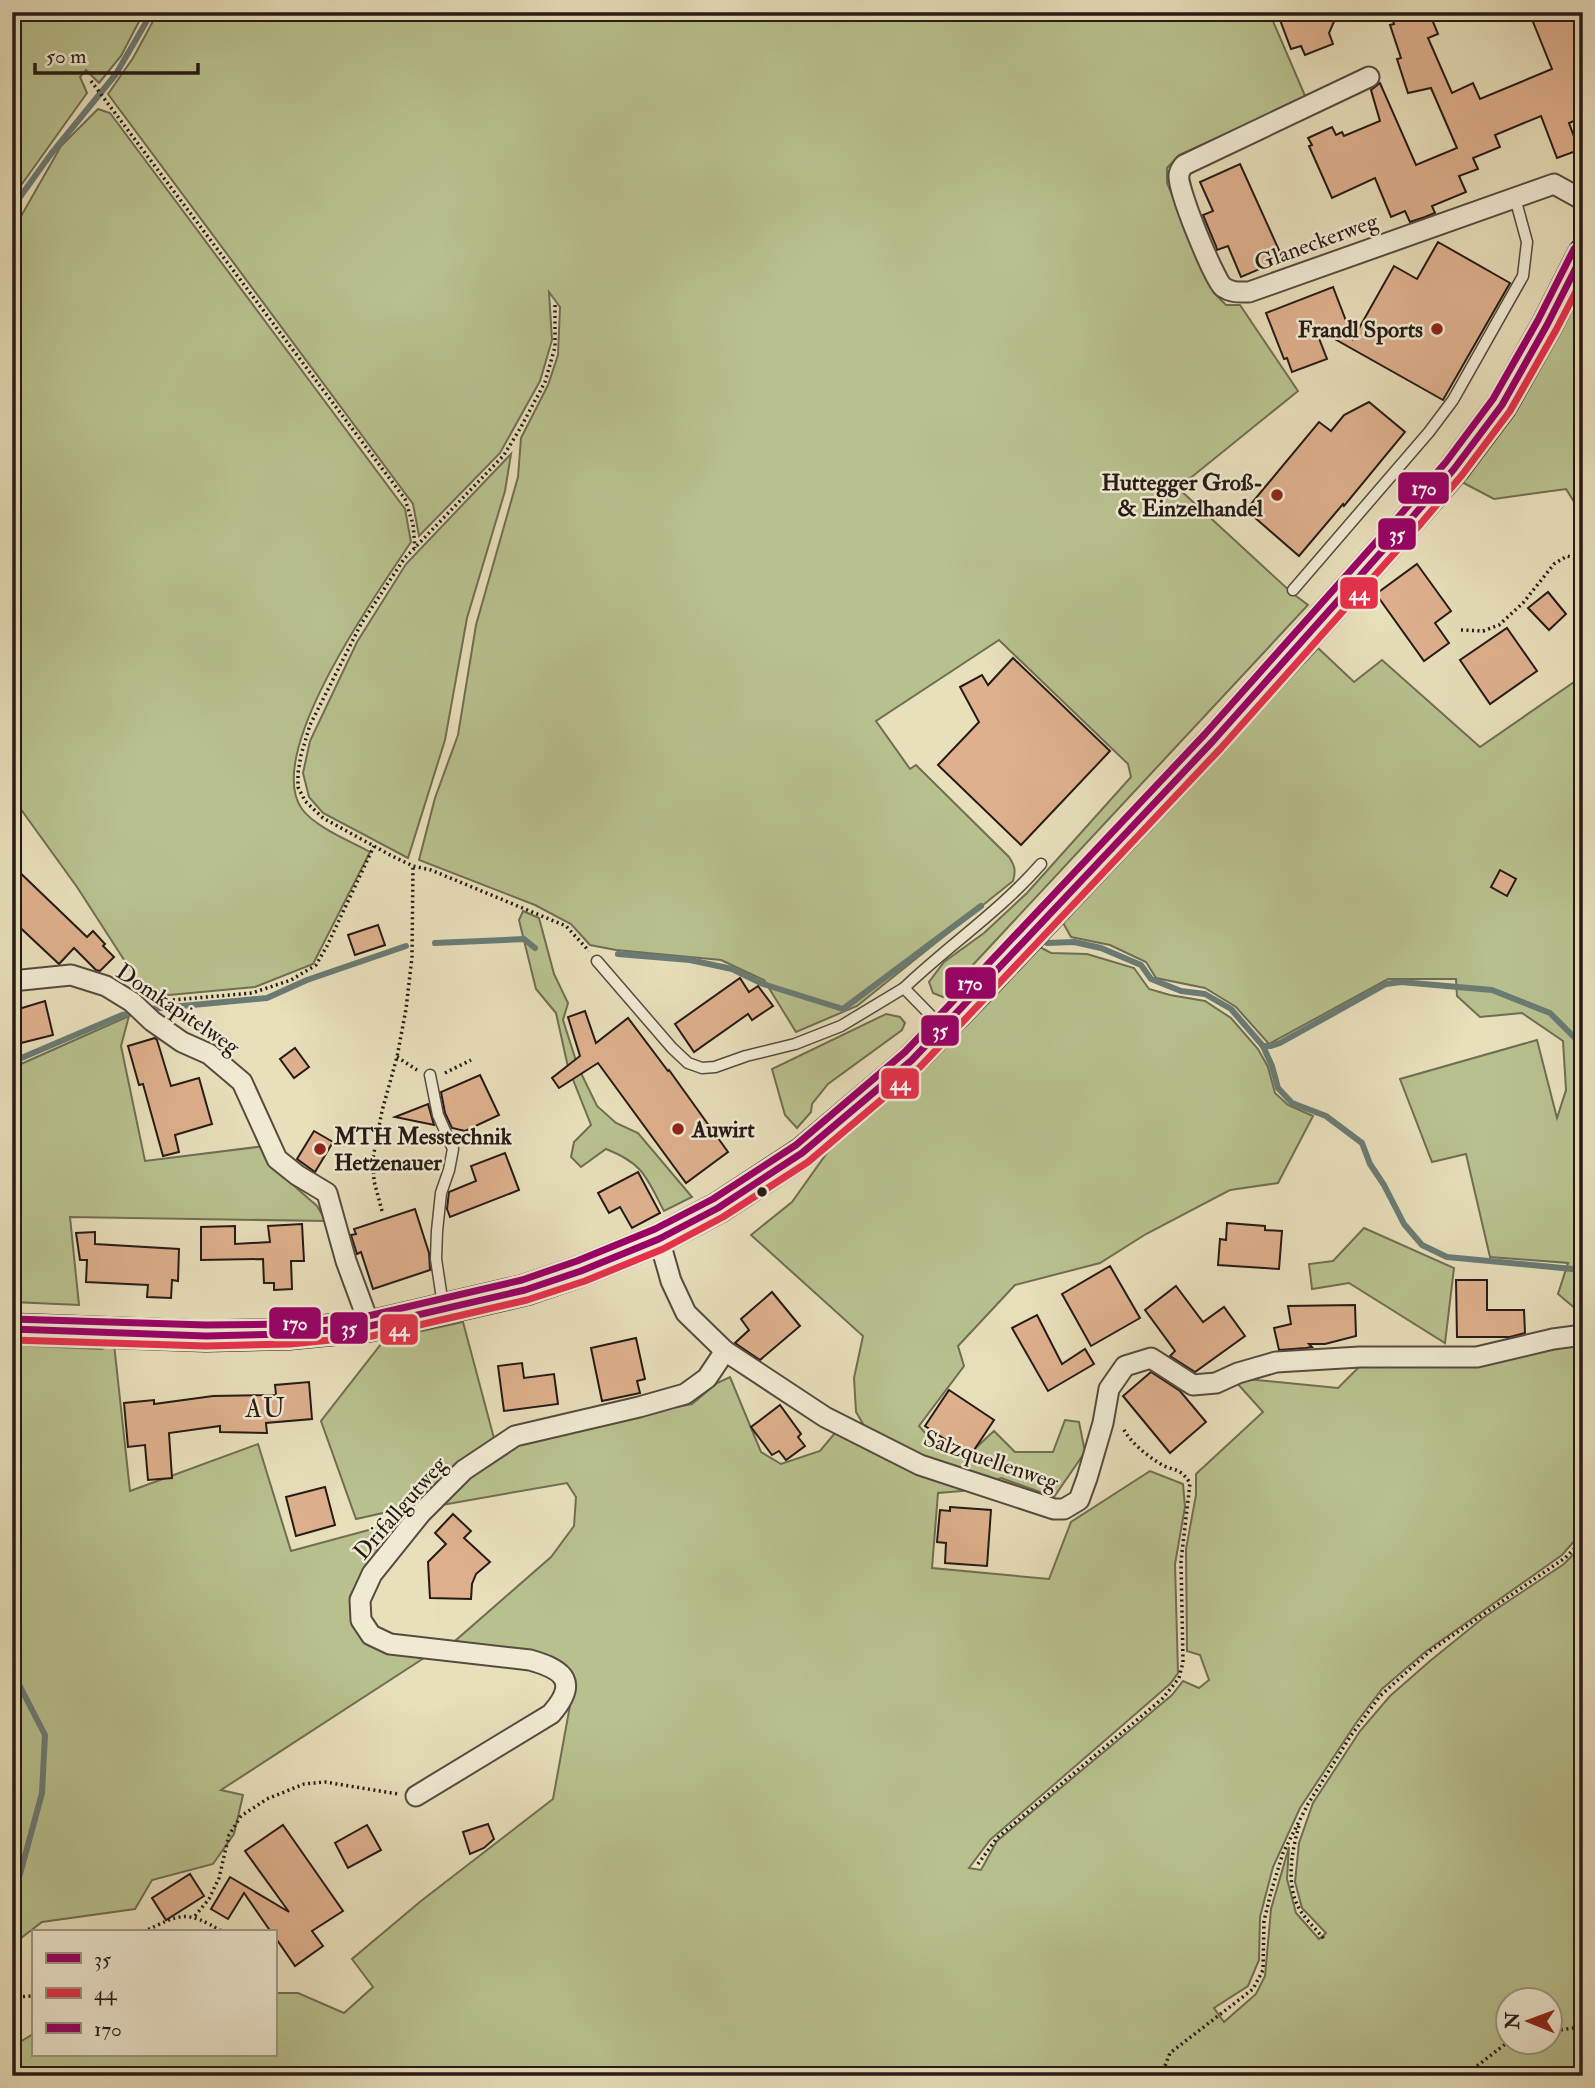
<svg xmlns="http://www.w3.org/2000/svg" width="1595" height="2088" font-family="'IM FELL Double Pica',serif">
	<style>
		.green { fill: #b8c18e; stroke: #6f6e52; stroke-width: 2; fill-rule: evenodd }
		.lines { fill: none; stroke-linecap: round; stroke-linejoin: round }
		.stream { stroke: #6a7b75; stroke-width: 6 }
		.building { fill: #deb08d; stroke: #261a16; stroke-width: 2 }
		.lane-casing { stroke: #564b3f; stroke-width: 13 }
		.street-casing { stroke: #564b3f; stroke-width: 23 }
		.primary-casing { stroke: #261a16; stroke-width: 33 }
		.path { stroke: #261a16; stroke-width: 3.5; stroke-dasharray: 2 3.5; stroke-linecap: butt }
		.lane { stroke: #f0ead3; stroke-width: 10 }
		.street { stroke: #f0ead3; stroke-width: 19 }
		.primary { stroke: #e8dfbb; stroke-width: 30 }
		.bus-1-casing { stroke: #f0ead3; stroke-width: 12 }
		.bus-2-casing { stroke: #f0ead3; stroke-width: 12 }
		.bus-3-casing { stroke: #f0ead3; stroke-width: 12 }
		.bus-1 { stroke: #906; stroke-width: 7 }
		.bus-2 { stroke: #e5314c; stroke-width: 7 }
		.bus-3 { stroke: #906; stroke-width: 7 }
		.poi-dot { fill: #8f2418; stroke: #f0ead3; stroke-width: 2.5 }
		.bus-dot { fill: #261a16; stroke: #f0ead3; stroke-width: 2.5 }
		.labels { text-anchor: middle; dominant-baseline: central; stroke-width: 5; stroke-linejoin: round; paint-order: stroke }
		.street-label { font-size: 23px; fill: #261a16; stroke: #f0ead3 }
		.poi-label { font-size: 23px; font-weight: bold; fill: #261a16; stroke: #f0ead3; text-anchor: end }
		.quarter-label { font-size: 26px; letter-spacing: 2px; fill: #261a16; stroke: #f0ead3 }
		.line-badge { stroke: #f0ead3; stroke-width: 2.5 }
		.badge-label { font-size: 19px; text-anchor: middle; font-weight: bold; fill: #fff }
	</style>
	<rect width="100%" height="100%" fill="#e8dfbb"/>
	<filter id="stains"><feTurbulence type="fractalNoise" baseFrequency=".00286" numOctaves="4"/><feColorMatrix values="0 0 0 0 .2 0 0 0 0 .09 0 0 0 0 .02 0 0 0 .5 -.17"/></filter>
	<radialGradient id="worn" r=".72"><stop offset=".6" stop-color="#630" stop-opacity="0"/><stop offset="1" stop-color="#630" stop-opacity=".3"/></radialGradient>
	<g class="green">
		<polygon points="12,12 144,12 121,56 99,83 86,70 80,77 87,93 12,198"/>
		<path d="M158 12H1269L1306 98 1179 155 1167 168V183L1214 293 1226 305H1240L1298 391 1178 488 1292 593 1308 605 943 997 933 993 929 982 944 962 984 933 1027 893 1131 777 1128 764 999 640 876 721 910 769 916 765 1009 857C1015 866 1016 871 1013 881L857 1006 796 1032 764 980 721 960 616 950 590 945 571 924 535 905 419 860 435 798 458 735 476 625 518 477 521 438 548 385 558 355 560 307 549 292 552 340 540 381 500 453 419 536 413 504 108 94 133 58Z"/>
		<path d="M98 109 110 113 405 509 411 542C379 590 262 754 302 809 315 827 350 841 370 852L313 964 255 987 148 997 77 887 12 797V232L61 146Z"/>
		<polygon points="1583,282 1583,516 1566,489 1494,499 1458,480"/>
		<polygon points="511,454 505,491 467,618 445,740 408,858 323,813 309,797 303,773 310,741 357,642 406,564"/>
		<polygon points="1583,608 1583,1315 1558,1294 1568,1263 1490,1257 1466,1154 1432,1162 1400,1079 1537,1040 1557,1118 1566,1090 1563,1041 1522,1013 1480,1017 1457,996 1456,979 1388,979 1269,1044 1236,1007 1205,988 1156,978 1146,962 1110,945 1071,937 1062,921 1208,767 1318,648 1354,682 1382,660 1480,747 1574,682 1580,611"/>
		<path d="M523 911 539 918 554 974 568 1003 563 1020 578 1067 597 1106 616 1123 638 1133 692 1197 664 1211C646 1177 644 1164 606 1149L581 1167 571 1157 574 1142 591 1125 568 1067 556 1013 536 989 519 920Z"/>
		<path d="M1038 946 1051 953 1087 954 1134 968 1149 989 1170 995 1205 1001 1231 1018 1258 1049 1268 1067 1275 1093 1288 1105 1313 1116 1278 1183 1230 1190 1146 1234 1100 1263 1015 1285 958 1346 964 1366 919 1426 944 1454 967 1456 994 1431 1015 1452H1053L1065 1420 1079 1422 1085 1452 1054 1497 1001 1478 962 1491 938 1493 932 1568 1049 1579 1071 1522 1150 1471 1183 1484 1185 1507 1175 1564 1178 1673 1170 1684 990 1840 969 1868 981 1870 997 1841 1172 1695 1183 1681 1199 1688 1209 1680 1200 1655 1187 1651 1186 1549 1196 1495V1474L1263 1412 1236 1382 1246 1379 1338 1388 1360 1366 1583 1342V1531L1562 1555 1425 1652 1382 1689 1356 1723 1300 1808 1273 1867 1260 1917 1259 1960 1248 1986 1214 2008 1224 2022 1256 1994 1265 1976 1271 1909 1289 1847 1287 1879 1296 1913 1319 1939 1326 1933 1302 1908 1295 1882 1299 1843 1313 1803 1360 1731 1390 1696 1430 1661 1483 1618 1564 1564 1583 1544V2076H12V2047L33 2034V2055H275V1993H298L344 2013 373 1987 352 1959 421 1901 553 1799 573 1689 551 1659 455 1641 551 1557 574 1526 576 1497 567 1483 436 1506 452 1488 516 1444 541 1434 692 1404 717 1383 730 1377 761 1452 781 1464 820 1451 835 1433 882 1456 856 1412 854 1378 863 1336 751 1235 792 1202 834 1143ZM1508 2000H1550V2042H1508Z"/>
		<polygon points="886,1014 900,1017 905,1023 902,1030 828,1084 812,1104 811,1112 797,1128 785,1115 772,1069"/>
		<polygon points="129,1016 121,1046 145,1161 265,1146 277,1171 317,1206 326,1221 70,1217 79,1305 12,1302 12,1068"/>
		<polygon points="1364,1228 1454,1268 1445,1343 1349,1283 1312,1289 1309,1264 1333,1261"/>
		<polygon points="463,1322 495,1442 440,1483 414,1506 356,1519 321,1421 385,1339"/>
		<polygon points="114,1344 130,1491 258,1444 291,1551 402,1521 350,1596 351,1617 367,1643 427,1656 221,1790 243,1795 234,1834 213,1864 152,1880 135,1909 42,1922 12,1945 12,1345 102,1349"/>
	</g>
	<g class="lines">
		<g class="stream">
			<polyline points="12,208 51,154 116,74 152,12"/>
			<polyline points="435,943 524,939 535,948"/>
			<polyline points="1047,943 1074,942 1101,948 1141,965 1151,979 1181,991 1205,994 1231,1009 1263,1046 1272,1066 1278,1088 1292,1103 1326,1116 1362,1143 1370,1164 1384,1185 1404,1224 1422,1245 1447,1257 1583,1270"/>
			<polyline points="618,954 690,960 732,969 763,984 843,1009 981,906"/>
			<polyline points="150,1009 267,998 307,980 406,946"/>
			<polyline points="1263,1046 1271,1046 1280,1043 1386,984 1401,982 1492,990 1550,1013 1579,1042 1583,1058"/>
			<polyline points="12,1062 122,1015 134,1013"/>
			<polyline points="12,1671 45,1735 42,1793 19,1878 12,1889"/>
		</g>
	</g>
	<g class="building">
		<polygon points="1277,12 1326,12 1336,17 1329,33 1333,44 1305,55 1301,46 1291,49"/>
		<polygon points="1390,12 1429,12 1438,34 1428,38 1452,93 1473,83 1480,99 1552,69 1529,12 1571,12 1583,42 1583,117 1569,123 1579,150 1557,158 1541,116 1495,135 1500,147 1473,158 1478,169 1459,176 1466,192 1432,206 1435,213 1425,217 1410,222 1405,211 1391,217 1375,178 1332,198 1309,146 1312,145 1308,138 1332,127 1336,135 1342,132 1344,136 1380,121 1371,90 1380,83 1416,165 1457,148 1431,88 1408,93 1397,59 1401,58 1390,25 1394,24"/>
		<polygon points="1240,164 1283,259 1241,277 1228,246 1217,250 1216,246 1203,215 1213,211 1200,182"/>
		<polygon points="1438,242 1510,283 1443,400 1315,328 1327,359 1292,372 1287,358 1284,359 1266,313 1333,287 1353,339 1394,266 1417,279"/>
		<polygon points="1369,402 1405,432 1344,506 1343,504 1299,556 1246,510 1319,422 1331,431 1344,415"/>
		<polygon points="1417,564 1451,611 1435,623 1449,643 1424,661 1376,594"/>
		<polygon points="1548,592 1566,614 1549,630 1528,608"/>
		<polygon points="1507,628 1537,671 1490,704 1460,660"/>
		<polygon points="1013,658 1110,751 1021,845 938,765 979,722 960,687 982,675 988,685"/>
		<polygon points="12,865 87,937 93,931 105,944 103,946 114,957 100,971 96,970 74,948 59,964 12,920"/>
		<polygon points="1500,870 1516,879 1507,896 1491,887"/>
		<polygon points="378,925 385,945 355,955 348,935"/>
		<polygon points="740,978 749,992 758,986 773,1006 752,1020 748,1014 694,1052 675,1024"/>
		<polygon points="45,1001 53,1035 21,1043 20,1040 12,1042 12,1011"/>
		<polygon points="585,1011 596,1043 628,1018 668,1071 669,1070 728,1152 686,1183 598,1063 559,1088 552,1078 580,1056 568,1017"/>
		<polygon points="155,1038 157,1040 171,1086 199,1078 212,1124 175,1135 179,1152 163,1156 143,1084 139,1085 128,1046"/>
		<polygon points="295,1048 309,1067 294,1078 280,1059"/>
		<polygon points="480,1075 499,1115 465,1131 452,1128 445,1113 441,1092"/>
		<polygon points="428,1104 434,1125 395,1117"/>
		<polygon points="314,1131 333,1142 315,1172 297,1159"/>
		<polygon points="505,1153 519,1190 450,1217 447,1209 449,1192 476,1181 471,1166"/>
		<polygon points="638,1172 660,1213 632,1228 620,1207 609,1213 598,1193"/>
		<polygon points="415,1209 429,1253 430,1270 373,1289 361,1252 357,1254 351,1235 356,1234 354,1229"/>
		<polygon points="1227,1223 1265,1226 1265,1230 1282,1231 1279,1269 1218,1265 1220,1239 1226,1240"/>
		<polygon points="302,1224 304,1261 291,1261 292,1289 274,1290 274,1283 264,1283 263,1259 201,1260 201,1227 235,1226 235,1244 270,1242 268,1226"/>
		<polygon points="95,1232 95,1244 179,1249 178,1281 172,1280 171,1298 147,1297 148,1285 86,1282 87,1260 80,1260 76,1233"/>
		<polygon points="1110,1266 1140,1318 1091,1346 1062,1294"/>
		<polygon points="1456,1280 1487,1280 1487,1310 1524,1310 1525,1333 1510,1337 1457,1337"/>
		<polygon points="1176,1286 1203,1322 1224,1307 1245,1336 1195,1372 1170,1356 1175,1351 1145,1310"/>
		<polygon points="772,1292 800,1326 760,1360 735,1343 749,1330 741,1319"/>
		<polygon points="1355,1305 1356,1336 1325,1344 1309,1344 1312,1347 1306,1348 1279,1350 1274,1328 1291,1324 1288,1306"/>
		<polygon points="1037,1315 1062,1364 1085,1349 1094,1364 1048,1391 1012,1328"/>
		<polygon points="636,1338 645,1379 637,1381 640,1393 602,1401 591,1348"/>
		<polygon points="522,1363 524,1378 554,1374 558,1404 504,1411 498,1366"/>
		<polygon points="1151,1372 1180,1391 1206,1422 1170,1453 1123,1396"/>
		<polygon points="309,1382 312,1419 266,1423 267,1433 220,1432 220,1426 169,1433 172,1478 148,1480 145,1445 128,1447 124,1403 154,1400 154,1404 213,1396 276,1395 275,1385"/>
		<polygon points="949,1390 994,1420 970,1456 925,1426"/>
		<polygon points="780,1405 801,1434 798,1437 805,1446 786,1460 779,1451 772,1455 751,1427"/>
		<polygon points="325,1487 335,1525 296,1536 286,1497"/>
		<polygon points="950,1507 991,1510 987,1566 945,1563 946,1543 937,1542 940,1510 950,1511"/>
		<polygon points="453,1514 471,1531 464,1538 490,1562 476,1574 472,1584 471,1599 430,1598 428,1562 446,1544 435,1533"/>
		<polygon points="488,1824 494,1839 484,1848 470,1854 463,1832"/>
		<polygon points="283,1825 343,1911 312,1931 323,1946 295,1966 275,1937 275,1932 271,1932 244,1893 228,1919 211,1909 230,1877 289,1912 245,1851"/>
		<polygon points="367,1825 381,1850 348,1868 335,1843"/>
		<polygon points="190,1874 204,1896 166,1920 152,1898"/>
	</g>
	<g class="lines">
		<g class="lane-casing">
			<g id="lane">
				<polyline points="1293,590 1429,432 1453,400 1523,276 1527,242 1515,198"/>
				<polyline points="597,961 672,1048 688,1063 702,1068 715,1067 746,1056 795,1044 841,1026 904,988 940,1025"/>
				<path d="M904 988C949 945 1000 911 1041 864"/>
				<polyline points="430,1075 438,1115 453,1149 449,1170 441,1193 437,1231 436,1259 443,1305"/>
			</g>
		</g>
		<g class="street-casing">
			<g id="street">
				<path d="M1369 77 1184 165C1182 168 1179 171 1179 175 1176 187 1214 279 1223 287 1232 293 1239 292 1249 292L1554 184 1583 200"/>
				<polyline points="12,981 71,975 106,986 132,1002 152,1021 182,1042 209,1054 242,1082 277,1159 297,1175 327,1193 346,1261 370,1326"/>
				<polyline points="659,1239 671,1281 686,1313 725,1351 825,1417 920,1465 1054,1509 1064,1509 1079,1500 1087,1478 1103,1423 1109,1389 1125,1366 1151,1358 1193,1385 1216,1383 1238,1373 1276,1362 1360,1357 1477,1357 1553,1339 1583,1335"/>
				<path d="M416 1796 551 1714C578 1683 566 1670 530 1660L390 1644 371 1635 361 1620 360 1600 372 1574 421 1513 464 1470 515 1436 639 1407 685 1394 707 1378 725 1351"/>
			</g>
		</g>
		<g class="primary-casing">
			<polyline id="primary" points="12,1329 206,1336 289,1334 370,1326 525,1290 581,1271 659,1239 718,1208 802,1153 912,1060 979,990 1213,741 1409,521 1454,469 1502,405 1547,325 1583,254"/>
		</g>
		<g class="path">
			<polyline points="91,81 405,499 413,524 415,548"/>
			<polyline points="555,305 555,347 545,382 521,427 504,455 404,559 361,624 310,725 301,755 298,773 298,787 305,801 323,818 392,856 413,866 431,870 566,926 589,951"/>
			<polyline points="1461,630 1483,631 1499,625 1523,603 1554,564 1567,556 1583,560"/>
			<polyline points="162,1001 252,993 291,980 316,965 327,946 374,846"/>
			<polyline points="397,1057 417,1070"/>
			<polyline points="445,1073 471,1060"/>
			<polyline points="382,1211 374,1181 373,1158 382,1111 397,1057 406,1009 412,957 413,866"/>
			<path d="M1299 1826C1291 1853 1285 1889 1302 1913 1308 1922 1317 1930 1324 1939"/>
			<path d="M978 1864 997 1838 1163 1698 1179 1678 1183 1662 1181 1561 1190 1483C1179 1466 1173 1472 1159 1463 1145 1454 1130 1442 1123 1428"/>
			<polyline points="195,1916 209,1899 219,1878 229,1835 241,1816 267,1799 304,1784 325,1782 398,1794"/>
			<path d="M143 1932C181 1914 185 1909 223 1932"/>
			<polyline points="12,1997 33,1996"/>
			<polyline points="1550,2031 1583,2027"/>
			<polyline points="1161,2076 1170,2053 1253,1989 1263,1970 1264,1921 1271,1892 1283,1853 1308,1804 1350,1737 1380,1696 1430,1651 1565,1558 1583,1540"/>
			<polyline points="1464,2076 1508,2042"/>
		</g>
		<use href="#lane" class="lane"/>
		<use href="#street" class="street"/>
		<use href="#primary" class="primary"/>
		<g class="bus-1-casing">
			<polyline id="bus-1" points="12,1329 206,1336 289,1334 370,1326 525,1290 581,1271 659,1239 718,1208 802,1153 912,1060 1213,741 1409,521 1454,469 1502,405 1547,325 1583,254"/>
		</g>
		<g class="bus-2-casing">
			<polyline id="bus-2" points="12,1340 206,1346 290,1344 372,1336 527,1300 585,1281 663,1249 723,1217 808,1162 920,1067 1221,748 1417,528 1462,475 1510,411 1556,330 1583,278"/>
		</g>
		<g class="bus-3-casing">
			<polyline id="bus-3" points="12,1319 206,1325 288,1324 368,1316 522,1280 577,1261 655,1229 713,1199 796,1145 905,1052 1205,734 1401,514 1446,462 1493,399 1538,320 1574,249"/>
		</g>
		<use href="#bus-1" class="bus-1"/>
		<use href="#bus-2" class="bus-2"/>
		<use href="#bus-3" class="bus-3"/>
	</g>
	<g class="poi-dot">
		<circle cx="1437" cy="329" r="7"/>
		<circle cx="1277" cy="495" r="7"/>
		<circle cx="678" cy="1129" r="7"/>
		<circle cx="320" cy="1149" r="7"/>
	</g>
	<circle class="bus-dot" cx="762" cy="1192" r="6"/>
	<g class="labels">
		<g class="street-label">
			<text transform="translate(1316 242) rotate(-20)">Glaneckerweg</text>
			<text transform="translate(178 1009) rotate(34)">Domkapitelweg</text>
			<text transform="translate(991 1460) rotate(19)">Salzquellenweg</text>
			<text transform="translate(400 1508) rotate(-49)">Drifallgutweg</text>
		</g>
		<g class="poi-label">
			<text x="1423" y="329">Frandl Sports</text>
			<text x="1263" y="482">Huttegger Groß-<tspan x="1263" dy="26">&amp; Einzelhandel</tspan></text>
			<text x="692" y="1129" text-anchor="start">Auwirt</text>
			<text x="334" y="1136" text-anchor="start">MTH Messtechnik<tspan x="334" dy="26">Hetzenauer</tspan></text>
		</g>
		<g class="quarter-label">
			<text x="266" y="1409">AU</text>
		</g>
	</g>
	<g class="line-badge">
		<rect x="1397" y="471" width="53" height="34" rx="7" fill="#906"/>
		<rect x="1377" y="517" width="40" height="34" rx="7" fill="#906"/>
		<rect x="1339" y="576" width="40" height="34" rx="7" fill="#e5314c"/>
		<rect x="944" y="966" width="53" height="34" rx="7" fill="#906"/>
		<rect x="920" y="1014" width="40" height="33" rx="7" fill="#906"/>
		<rect x="880" y="1067" width="40" height="33" rx="7" fill="#e5314c"/>
		<rect x="268" y="1306" width="54" height="34" rx="7" fill="#906"/>
		<rect x="329" y="1311" width="40" height="34" rx="7" fill="#906"/>
		<rect x="379" y="1313" width="40" height="33" rx="7" fill="#e5314c"/>
	</g>
	<g class="badge-label">
		<text x="1424" y="495">170</text>
		<text x="1397" y="541">35</text>
		<text x="1359" y="600">44</text>
		<text x="970" y="990">170</text>
		<text x="940" y="1037">35</text>
		<text x="900" y="1090">44</text>
		<text x="295" y="1330">170</text>
		<text x="349" y="1335">35</text>
		<text x="399" y="1336">44</text>
	</g>
	<rect width="1595" height="2088" fill="none" stroke="#e8dfbb" stroke-width="42"/>
	<rect x="14" y="14" width="1567" height="2060" fill="none" stroke="#261a16" stroke-width="3.5"/>
	<rect x="21" y="21" width="1553" height="2046" fill="none" stroke="#261a16" stroke-width="2"/>
	<rect x="32" y="1930" width="245" height="126" fill="#f0ead3" stroke="#9f9787" stroke-width="2"/>
	<rect x="46" y="1953" width="35" height="10" fill="#990066" stroke="#9f9787" stroke-width="2"/>
	<text x="94" y="1966" font-size="21" fill="#261a16">35</text>
	<rect x="46" y="1988" width="35" height="10" fill="#e5314c" stroke="#9f9787" stroke-width="2"/>
	<text x="94" y="2000" font-size="21" fill="#261a16">44</text>
	<rect x="46" y="2023" width="35" height="10" fill="#990066" stroke="#9f9787" stroke-width="2"/>
	<text x="94" y="2036" font-size="21" fill="#261a16">170</text>
	<g transform="translate(1529 2021) rotate(271)"><circle r="33" fill="#f0ead3" stroke="#9f9787" stroke-width="2"/>
	<path d="M0-5L12 26L0 18L-12 26Z" fill="#8f2418"/>
	<text y="-10" font-size="19" font-weight="bold" text-anchor="middle" fill="#261a16">N</text>
	</g>
	<path d="M35 63v10h163v-10" fill="none" stroke="#261a16" stroke-width="3.5"/>
	<text x="46" y="63" font-size="21" fill="#261a16" stroke="#f0ead3" stroke-width="5" paint-order="stroke">50 m</text>
	<rect width="100%" height="100%" filter="url(#stains)"/>
	<rect width="100%" height="100%" fill="url(#worn)"/>
</svg>
